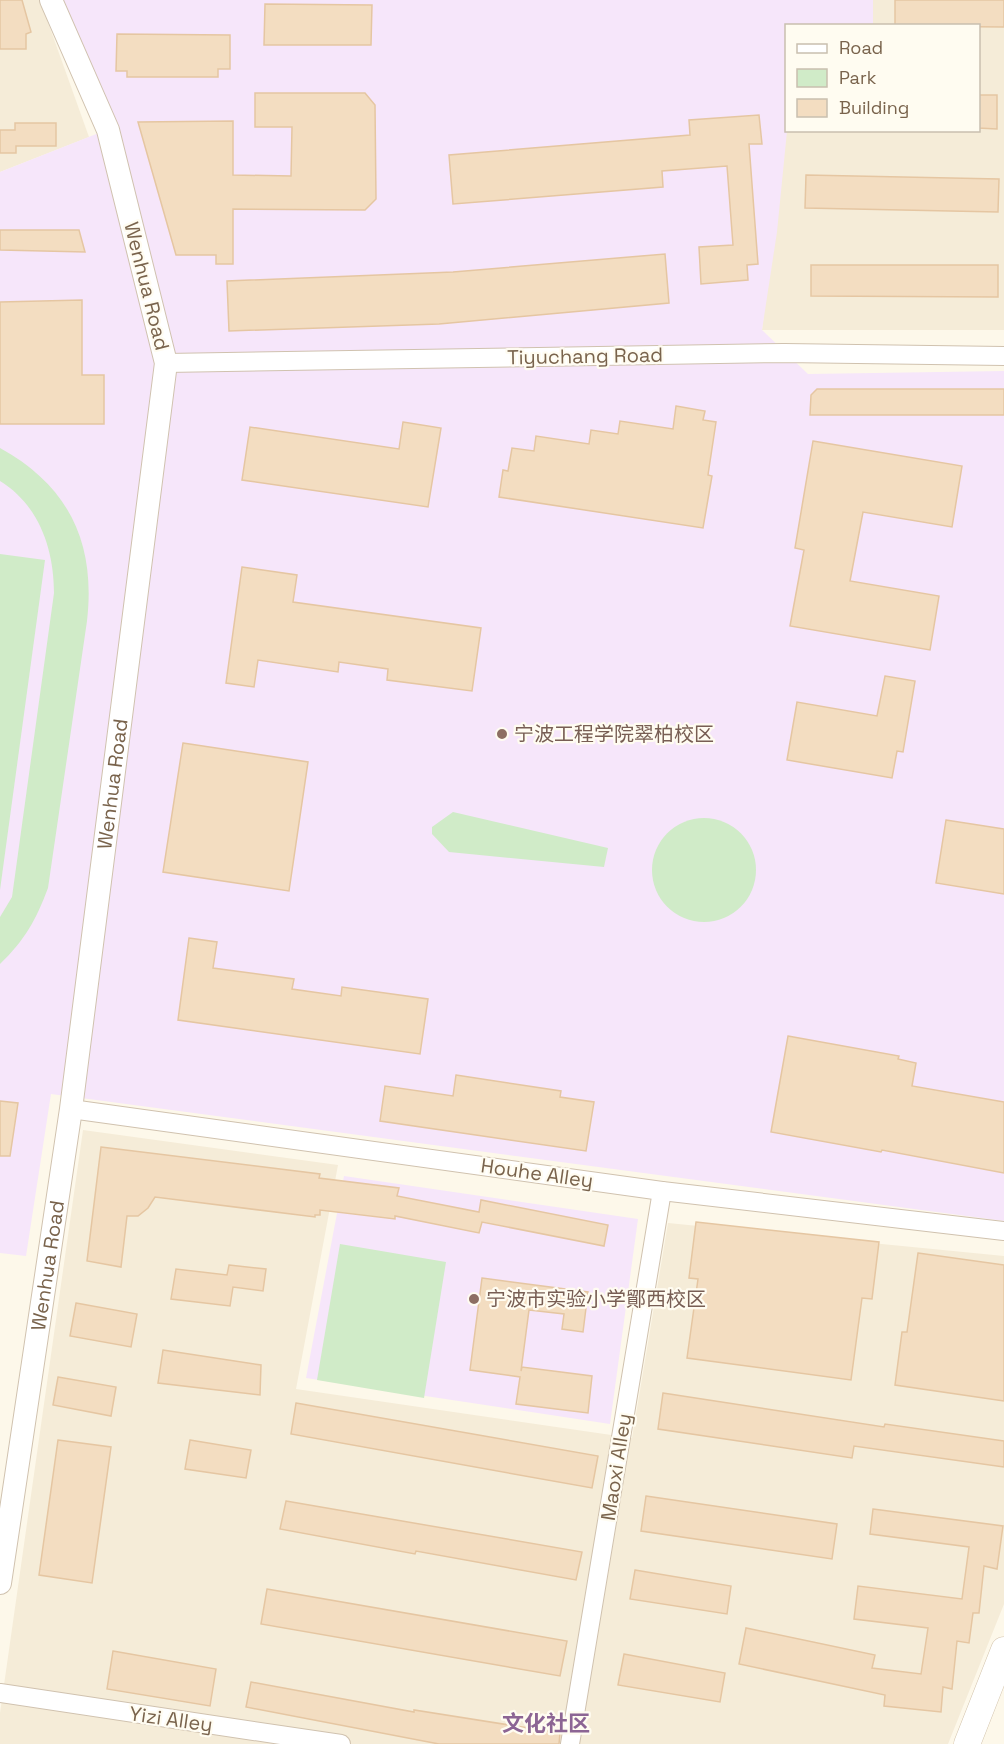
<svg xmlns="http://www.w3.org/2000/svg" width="1004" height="1744" font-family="'Space Grotesk','Noto Sans SC',sans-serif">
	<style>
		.residential { fill: #f5ecd8 }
		.education { fill: #f6e6fa }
		.green { fill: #d0ebc8 }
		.building { fill: #f3ddc1; stroke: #e5c6a2; stroke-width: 1.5 }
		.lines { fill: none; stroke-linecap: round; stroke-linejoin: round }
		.minor-casing { stroke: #d0c2af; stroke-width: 20 }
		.tertiary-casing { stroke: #d0c2af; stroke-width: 24 }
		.secondary-casing { stroke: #d3c4ad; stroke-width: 27 }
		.minor { stroke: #fff; stroke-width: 18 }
		.tertiary { stroke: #fff; stroke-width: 22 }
		.secondary { stroke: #fff; stroke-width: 26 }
		.education-dot { fill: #8d6e63; stroke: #fffcf1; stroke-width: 2 }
		.labels { text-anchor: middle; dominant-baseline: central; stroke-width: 4.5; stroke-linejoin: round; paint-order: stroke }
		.street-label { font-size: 20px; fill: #79634c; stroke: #fffcf1 }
		.education-label { font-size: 20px; fill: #785e54; stroke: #fffcf1; text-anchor: start }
		.quarter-label { font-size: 22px; font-weight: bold; fill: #8c6594; stroke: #fffcf1 }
	</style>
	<rect width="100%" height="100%" fill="#fdf8ea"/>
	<g class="residential">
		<polygon points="0,0 40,0 89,137 0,172"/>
		<polygon points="873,0 1004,0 1004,330 762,330 786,125 786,130 978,130 978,26 873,25"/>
		<polygon points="83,1130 338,1165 296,1389 632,1438 668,1223 1004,1256 1004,1604 948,1744 0,1744 0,1713"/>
	</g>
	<g class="education">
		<polygon points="63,0 873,0 873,25 786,26 787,131 777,232 762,330 808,374 1004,371 1004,1221 51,1094 26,1256 0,1253 0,172 114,127"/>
		<polygon points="344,1176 638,1219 610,1424 306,1378"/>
	</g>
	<g class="green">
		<path d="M0 448C69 486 96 543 87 621L48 888C36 920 25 940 0 964V917L12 897 54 593C54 549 39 505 0 481Z"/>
		<polygon points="0,554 45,560 0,890"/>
		<polygon points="453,812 608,848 604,867 449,852 432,834 432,827"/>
		<circle cx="704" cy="870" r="52"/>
		<polygon points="340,1244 446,1262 424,1398 317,1380"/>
	</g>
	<g class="building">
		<polygon points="0,0 22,0 31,32 26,34 26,49 0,49"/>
		<polygon points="895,0 1004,0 1004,27 895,26"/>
		<polygon points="265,4 372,5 371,45 264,45"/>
		<polygon points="117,34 230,35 230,69 218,69 218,77 127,77 127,71 116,71"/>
		<polygon points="255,93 365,93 375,105 376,199 365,210 233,209 233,264 216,264 216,255 176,255 138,122 233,121 233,175 291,176 292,127 255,127"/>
		<polygon points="978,95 997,95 997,129 978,128"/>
		<polygon points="759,115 762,144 749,144 758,264 747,265 748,280 701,284 699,247 733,245 727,166 662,171 663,187 453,204 449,155 690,135 689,120"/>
		<polygon points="15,123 56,123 56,146 16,146 16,153 0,153 0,130 15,130"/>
		<polygon points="806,175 999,179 998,212 805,208"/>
		<polygon points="0,230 79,230 85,252 0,250"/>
		<polygon points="665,254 669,303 439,324 229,331 227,281 453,272"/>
		<polygon points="811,265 998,265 998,297 811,296"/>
		<polygon points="82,300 82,375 104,375 104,424 0,424 0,302"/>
		<polygon points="817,389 1004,389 1004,415 810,415 811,395"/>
		<polygon points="676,406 705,411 703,420 716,422 708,475 712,476 703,528 499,497 503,470 508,471 512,448 534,451 536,436 589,444 591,430 618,434 620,421 673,429"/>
		<polygon points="403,422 441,428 428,507 242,480 250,427 399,449"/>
		<polygon points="813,441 962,466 952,527 863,512 850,581 939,596 930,650 790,626 804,550 795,548"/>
		<polygon points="242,567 297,575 293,602 481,628 472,691 387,680 388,669 339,662 338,672 258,660 254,687 226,683"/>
		<polygon points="885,676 915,681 903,752 897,751 892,778 787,760 797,702 877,716"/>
		<polygon points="183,743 308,762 289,891 163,872"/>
		<polygon points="946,820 1004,829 1004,894 936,883"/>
		<polygon points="189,938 217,942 213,968 294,979 292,989 341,996 342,987 428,999 420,1054 178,1020"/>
		<polygon points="788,1036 899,1056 898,1059 916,1063 912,1086 1004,1102 1004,1173 882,1150 881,1152 771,1132"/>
		<polygon points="456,1075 561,1091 560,1097 594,1102 586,1151 380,1121 385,1086 453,1096"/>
		<polygon points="0,1101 18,1103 10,1156 0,1156"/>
		<polygon points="101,1147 320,1174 319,1178 399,1188 397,1196 479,1212 481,1200 608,1225 604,1246 482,1222 479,1233 395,1216 395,1219 320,1210 320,1215 315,1215 315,1217 155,1197 148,1208 138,1216 127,1216 121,1267 87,1261"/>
		<polygon points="696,1222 879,1242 872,1299 862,1298 851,1380 687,1358 698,1279 689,1278"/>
		<polygon points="918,1253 1004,1265 1004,1401 895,1385 902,1332 907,1332"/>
		<polygon points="229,1265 266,1269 263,1291 233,1287 230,1306 171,1299 176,1269 227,1275"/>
		<polygon points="482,1278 588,1292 583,1332 562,1329 564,1314 529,1310 521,1371 522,1367 592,1376 588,1413 516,1404 520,1377 470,1370"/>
		<polygon points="76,1303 137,1314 131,1347 70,1336"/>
		<polygon points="163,1350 261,1365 260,1395 158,1383"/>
		<polygon points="58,1377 116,1387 111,1416 53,1405"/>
		<polygon points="663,1393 884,1427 885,1424 1004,1441 1004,1467 854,1446 852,1458 658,1429"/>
		<polygon points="296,1403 598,1456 592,1488 291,1434"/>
		<polygon points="58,1440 111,1447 92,1583 39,1575"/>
		<polygon points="190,1440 251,1450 246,1478 185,1469"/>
		<polygon points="646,1496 837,1524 832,1559 641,1531"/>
		<polygon points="286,1501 582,1552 576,1580 416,1551 415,1554 280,1529"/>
		<polygon points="873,1509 1003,1526 997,1569 984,1566 979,1613 973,1613 969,1643 957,1641 952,1689 943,1687 941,1712 884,1706 885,1695 739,1664 746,1628 875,1655 872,1668 921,1674 928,1628 854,1619 858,1586 962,1599 969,1547 870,1534"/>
		<polygon points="635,1570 731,1586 727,1614 630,1599"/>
		<polygon points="267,1589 567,1641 560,1676 261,1624"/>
		<polygon points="113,1651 216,1669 210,1706 107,1689"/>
		<polygon points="624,1654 725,1673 720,1702 618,1685"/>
		<polygon points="251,1682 414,1712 414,1710 560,1733 559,1744 439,1744 246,1707"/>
	</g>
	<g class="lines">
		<g class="minor-casing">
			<g id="minor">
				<polyline points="166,363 784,353 1004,356"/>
				<polyline points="71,1109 662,1191 1004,1231"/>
				<polyline points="0,1693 341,1744"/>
				<polyline points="570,1744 662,1191"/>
			</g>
		</g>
		<g class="tertiary-casing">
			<g id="tertiary">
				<path id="s1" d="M0 1583 71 1109 166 363 108 130 51 0"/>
			</g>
		</g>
		<g class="secondary-casing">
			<polyline id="secondary" points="967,1744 1004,1650"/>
		</g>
		<use href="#minor" class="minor"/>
		<use href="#tertiary" class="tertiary"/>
		<use href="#secondary" class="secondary"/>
	</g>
	<g class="education-dot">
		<circle cx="502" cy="734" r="6"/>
		<circle cx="474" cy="1299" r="6"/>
	</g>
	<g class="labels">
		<g class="street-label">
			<text transform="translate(147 286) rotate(76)">Wenhua Road</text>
			<text transform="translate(585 356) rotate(-1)">Tiyuchang Road</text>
			<text stroke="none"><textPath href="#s1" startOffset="807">Wenhua Road</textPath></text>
			<text transform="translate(537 1173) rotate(8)">Houhe Alley</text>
			<text stroke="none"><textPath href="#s1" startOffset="321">Wenhua Road</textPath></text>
			<text transform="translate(616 1467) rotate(-81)">Maoxi Alley</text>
			<text transform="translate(171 1719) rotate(8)">Yizi Alley</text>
		</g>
		<g class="education-label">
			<text x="514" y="734">宁波工程学院翠柏校区</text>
			<text x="486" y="1299">宁波市实验小学鄮西校区</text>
		</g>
		<g class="quarter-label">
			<text x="546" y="1723">文化社区</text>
		</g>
	</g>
	<rect x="785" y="24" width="195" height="108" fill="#fffcf1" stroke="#c9bfaf" stroke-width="1.5"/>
	<rect x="797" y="44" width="30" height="9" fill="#ffffff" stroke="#c9bfaf" stroke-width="1.5"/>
	<text x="839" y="54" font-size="18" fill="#79634c">Road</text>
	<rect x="797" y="69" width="30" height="18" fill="#d0ebc8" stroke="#c9bfaf" stroke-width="1.5"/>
	<text x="839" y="84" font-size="18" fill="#79634c">Park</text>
	<rect x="797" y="99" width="30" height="18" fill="#f3ddc1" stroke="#c9bfaf" stroke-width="1.5"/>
	<text x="839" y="114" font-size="18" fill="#79634c">Building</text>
</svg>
